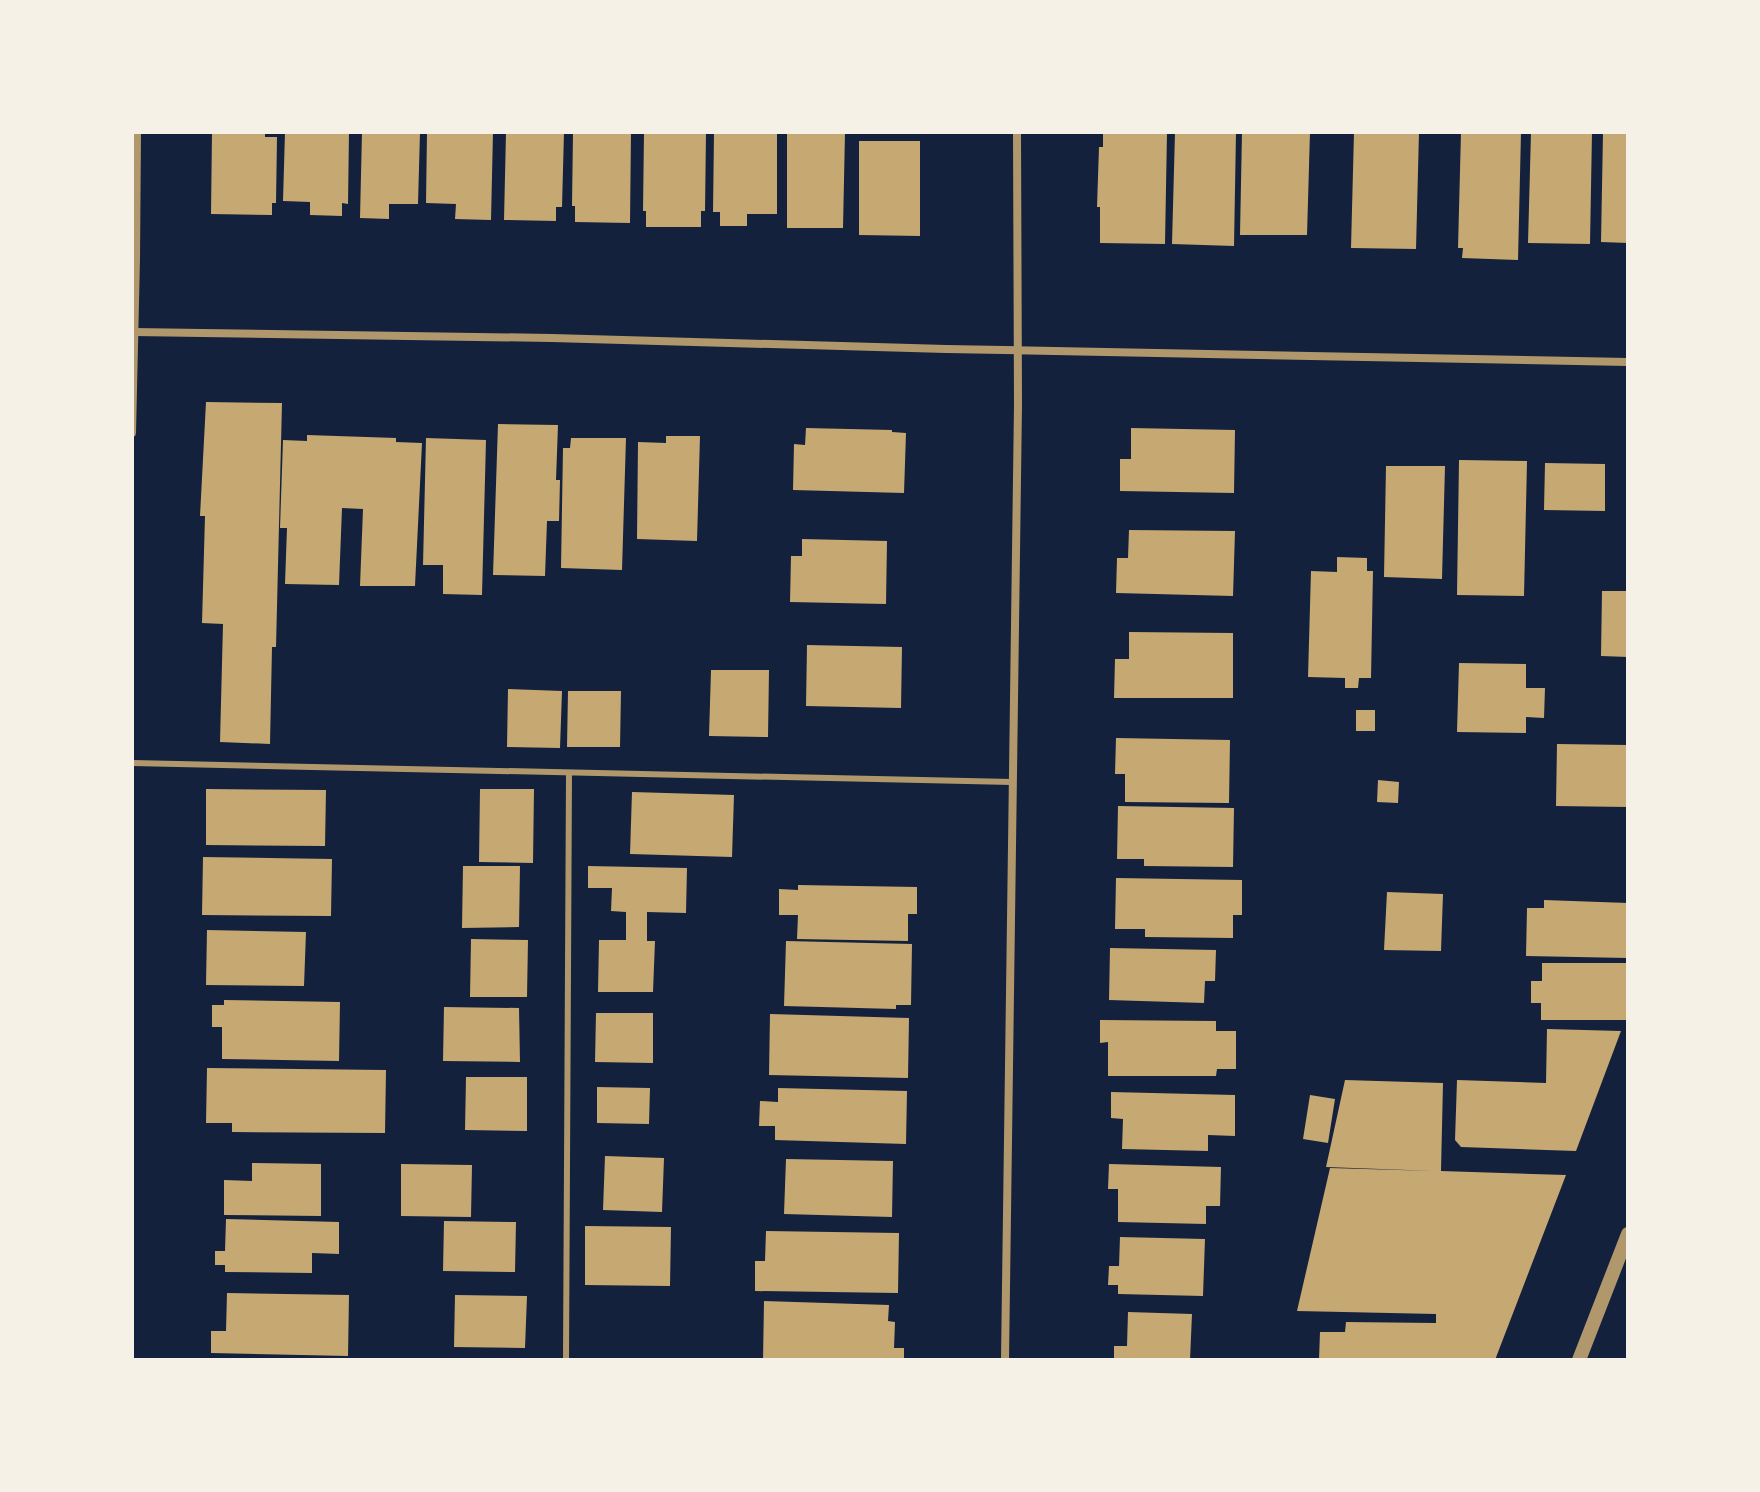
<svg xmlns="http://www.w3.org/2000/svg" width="1760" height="1492" font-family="'Space Grotesk',sans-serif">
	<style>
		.building { fill: #c6a872 }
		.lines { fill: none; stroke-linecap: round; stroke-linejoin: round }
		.service { stroke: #b1986c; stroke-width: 6 }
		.minor { stroke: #b1986c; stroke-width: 8 }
		.tertiary { stroke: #b1986c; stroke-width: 14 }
	</style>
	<rect width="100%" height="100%" fill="#14213d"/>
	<g class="building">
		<polygon points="212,132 265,132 265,137 277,137 276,203 272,203 272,215 211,214"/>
		<polygon points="285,132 349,132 348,204 342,203 342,216 310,215 310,202 283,201"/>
		<polygon points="362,132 420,132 418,204 389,204 389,219 360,218"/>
		<polygon points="427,132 493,132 491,220 455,219 456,204 426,203"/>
		<polygon points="506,132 564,132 562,207 556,207 556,221 504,220"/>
		<polygon points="573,132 631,132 630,223 575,222 575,206 572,206"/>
		<polygon points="644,132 706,132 705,211 701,211 701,227 646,227 646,211 643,211"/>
		<polygon points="714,132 777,132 777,214 747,214 747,226 720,226 720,212 713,212"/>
		<polygon points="787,132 845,132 843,228 787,228"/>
		<polygon points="1103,132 1167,132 1165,244 1100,243 1100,207 1097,207 1099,147 1103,147"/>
		<polygon points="1175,132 1236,132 1234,246 1172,244"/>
		<polygon points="1242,132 1310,132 1307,235 1240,235"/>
		<polygon points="1354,132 1419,132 1416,249 1351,248"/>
		<polygon points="1461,132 1521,132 1518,260 1462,258 1463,248 1458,248"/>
		<polygon points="1531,132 1592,132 1590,244 1528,243"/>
		<polygon points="1603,132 1628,132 1628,243 1601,242"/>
		<polygon points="859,141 920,141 920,236 859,235"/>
		<polygon points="206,402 282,403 276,647 272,647 270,744 220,742 223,624 202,623 205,516 200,516"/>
		<polygon points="498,424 558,425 556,480 560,480 559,521 547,521 545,576 493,575"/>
		<polygon points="806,428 892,430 892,432 906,433 904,493 793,490 794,444 805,445"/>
		<polygon points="1131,428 1235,430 1234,493 1120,491 1120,459 1131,459"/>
		<polygon points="307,435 396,438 396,442 422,443 415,586 360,586 363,509 342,508 339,585 285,584 287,528 280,528 283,440 307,441"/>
		<polygon points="666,436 700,436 697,541 637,539 638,442 666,443"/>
		<polygon points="426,438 486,440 482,595 443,594 443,565 423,565"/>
		<polygon points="571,438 626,438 622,570 561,568 563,448 570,448"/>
		<polygon points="1459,460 1527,461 1524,596 1457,595"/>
		<polygon points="1545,463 1605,464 1605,511 1544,510"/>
		<polygon points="1386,466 1445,466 1442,579 1384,577"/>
		<polygon points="1129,530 1235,531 1233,596 1116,593 1117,558 1128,558"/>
		<polygon points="802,539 887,541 886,604 790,602 791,556 802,556"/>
		<polygon points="1337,557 1367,558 1367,571 1373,571 1371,678 1359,678 1358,688 1345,688 1345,678 1308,677 1311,571 1337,572"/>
		<polygon points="1602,591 1628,591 1628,657 1601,656"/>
		<polygon points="1129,632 1233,633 1233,698 1114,698 1115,659 1129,659"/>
		<polygon points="807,645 902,647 901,708 806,706"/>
		<polygon points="1459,663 1526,664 1526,688 1545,688 1544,718 1526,717 1526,733 1457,732"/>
		<polygon points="711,670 769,670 768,737 709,736"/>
		<polygon points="508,689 562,691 560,748 507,747"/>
		<polygon points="568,691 621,691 620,747 567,747"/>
		<rect x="1356" y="710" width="19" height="21"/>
		<polygon points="1116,738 1230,740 1229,803 1125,802 1125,774 1115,774"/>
		<polygon points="1557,744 1628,745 1628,807 1556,806"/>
		<polygon points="1378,780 1399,782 1398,803 1377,802"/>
		<polygon points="206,789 326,790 325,846 206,845"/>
		<polygon points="480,789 534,789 533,863 479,862"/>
		<polygon points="632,792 734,795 732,857 630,854"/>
		<polygon points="1118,806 1234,808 1233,867 1144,866 1144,859 1117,859"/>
		<polygon points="203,857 332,859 331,916 202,915"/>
		<polygon points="463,866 520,866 519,927 462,928"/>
		<polygon points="588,866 687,868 686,913 647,912 647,941 655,941 653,992 598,992 599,940 626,940 626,912 611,911 612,888 588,888"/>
		<polygon points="1116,878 1242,880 1242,915 1233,915 1233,938 1145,937 1145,929 1115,929"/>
		<polygon points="798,885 917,887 917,914 908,914 908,941 797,939 798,915 779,915 779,889 798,890"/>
		<polygon points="1387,892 1443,894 1441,951 1384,950"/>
		<polygon points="1544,900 1628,903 1628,958 1526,956 1527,908 1544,908"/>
		<polygon points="207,930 306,932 304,986 206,985"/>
		<polygon points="471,939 528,940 527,997 470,997"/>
		<polygon points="786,941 912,944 911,1005 896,1005 896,1009 784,1006"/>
		<polygon points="1110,948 1216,950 1215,981 1205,981 1204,1003 1109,1000"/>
		<polygon points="1542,963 1628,963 1628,1014 1626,1020 1541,1020 1541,1003 1531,1003 1531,981 1542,981"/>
		<polygon points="224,1000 340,1002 339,1061 222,1059 222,1027 212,1027 212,1005 224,1005"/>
		<polygon points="444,1007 519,1008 520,1062 443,1061"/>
		<polygon points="596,1013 653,1013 653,1063 595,1062"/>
		<polygon points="770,1014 909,1018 908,1078 769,1075"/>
		<polygon points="1100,1020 1216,1021 1216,1031 1236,1031 1236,1069 1217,1069 1216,1076 1108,1076 1108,1042 1100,1043"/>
		<polygon points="1547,1029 1621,1031 1576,1151 1461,1147 1455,1140 1457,1080 1546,1083"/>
		<polygon points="207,1068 386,1070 385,1133 232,1132 232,1123 206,1123"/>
		<polygon points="466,1077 527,1077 527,1131 465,1130"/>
		<polygon points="1345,1080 1443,1083 1441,1171 1566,1175 1495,1360 1319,1360 1320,1332 1345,1332 1346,1322 1436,1323 1436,1314 1297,1311 1330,1168 1434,1171 1326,1167"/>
		<polygon points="597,1087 650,1088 649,1124 597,1123"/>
		<polygon points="778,1088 907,1091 906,1144 775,1140 775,1126 759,1126 760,1101 778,1102"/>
		<polygon points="1111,1092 1235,1095 1235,1136 1208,1135 1208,1151 1122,1149 1123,1119 1111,1118"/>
		<polygon points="1310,1095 1335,1099 1328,1143 1303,1139"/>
		<polygon points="605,1156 664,1158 662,1212 603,1210"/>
		<polygon points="786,1159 893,1161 892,1217 784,1214"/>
		<polygon points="252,1163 321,1164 321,1216 224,1215 224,1180 252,1181"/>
		<polygon points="401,1164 472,1165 471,1217 401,1216"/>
		<polygon points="1109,1164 1221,1167 1220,1206 1206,1206 1206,1224 1118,1222 1118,1189 1108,1189"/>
		<polygon points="226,1219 339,1222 339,1254 312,1253 312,1273 225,1272 225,1265 215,1265 215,1251 225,1251"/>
		<polygon points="444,1221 516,1222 515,1272 443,1271"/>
		<polygon points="585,1226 671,1227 670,1286 585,1285"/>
		<polygon points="766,1231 899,1233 898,1293 755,1291 755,1261 765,1261"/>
		<polygon points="1120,1237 1205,1239 1203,1296 1118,1294 1118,1285 1108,1285 1109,1266 1119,1266"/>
		<polygon points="227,1293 349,1295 348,1356 211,1353 211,1331 226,1331"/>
		<polygon points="455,1295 527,1296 525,1348 454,1347"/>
		<polygon points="764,1301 889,1305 888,1321 895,1322 894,1348 904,1348 904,1360 763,1360"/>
		<polygon points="1128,1312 1192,1314 1190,1360 1114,1360 1114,1346 1127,1346"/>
	</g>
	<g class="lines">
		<g class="service">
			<polyline points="132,763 1012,782"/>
			<polyline points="566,1360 569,773"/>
		</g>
		<g class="minor">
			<polyline points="132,332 552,338 946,349 1628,362"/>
			<polyline points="132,433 136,259 137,132"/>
			<polyline points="1005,1360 1018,405 1017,132"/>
		</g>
		<polyline class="tertiary" points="1579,1360 1628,1234"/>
	</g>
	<rect width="1760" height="1492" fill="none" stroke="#f6f1e7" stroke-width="268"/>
</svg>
